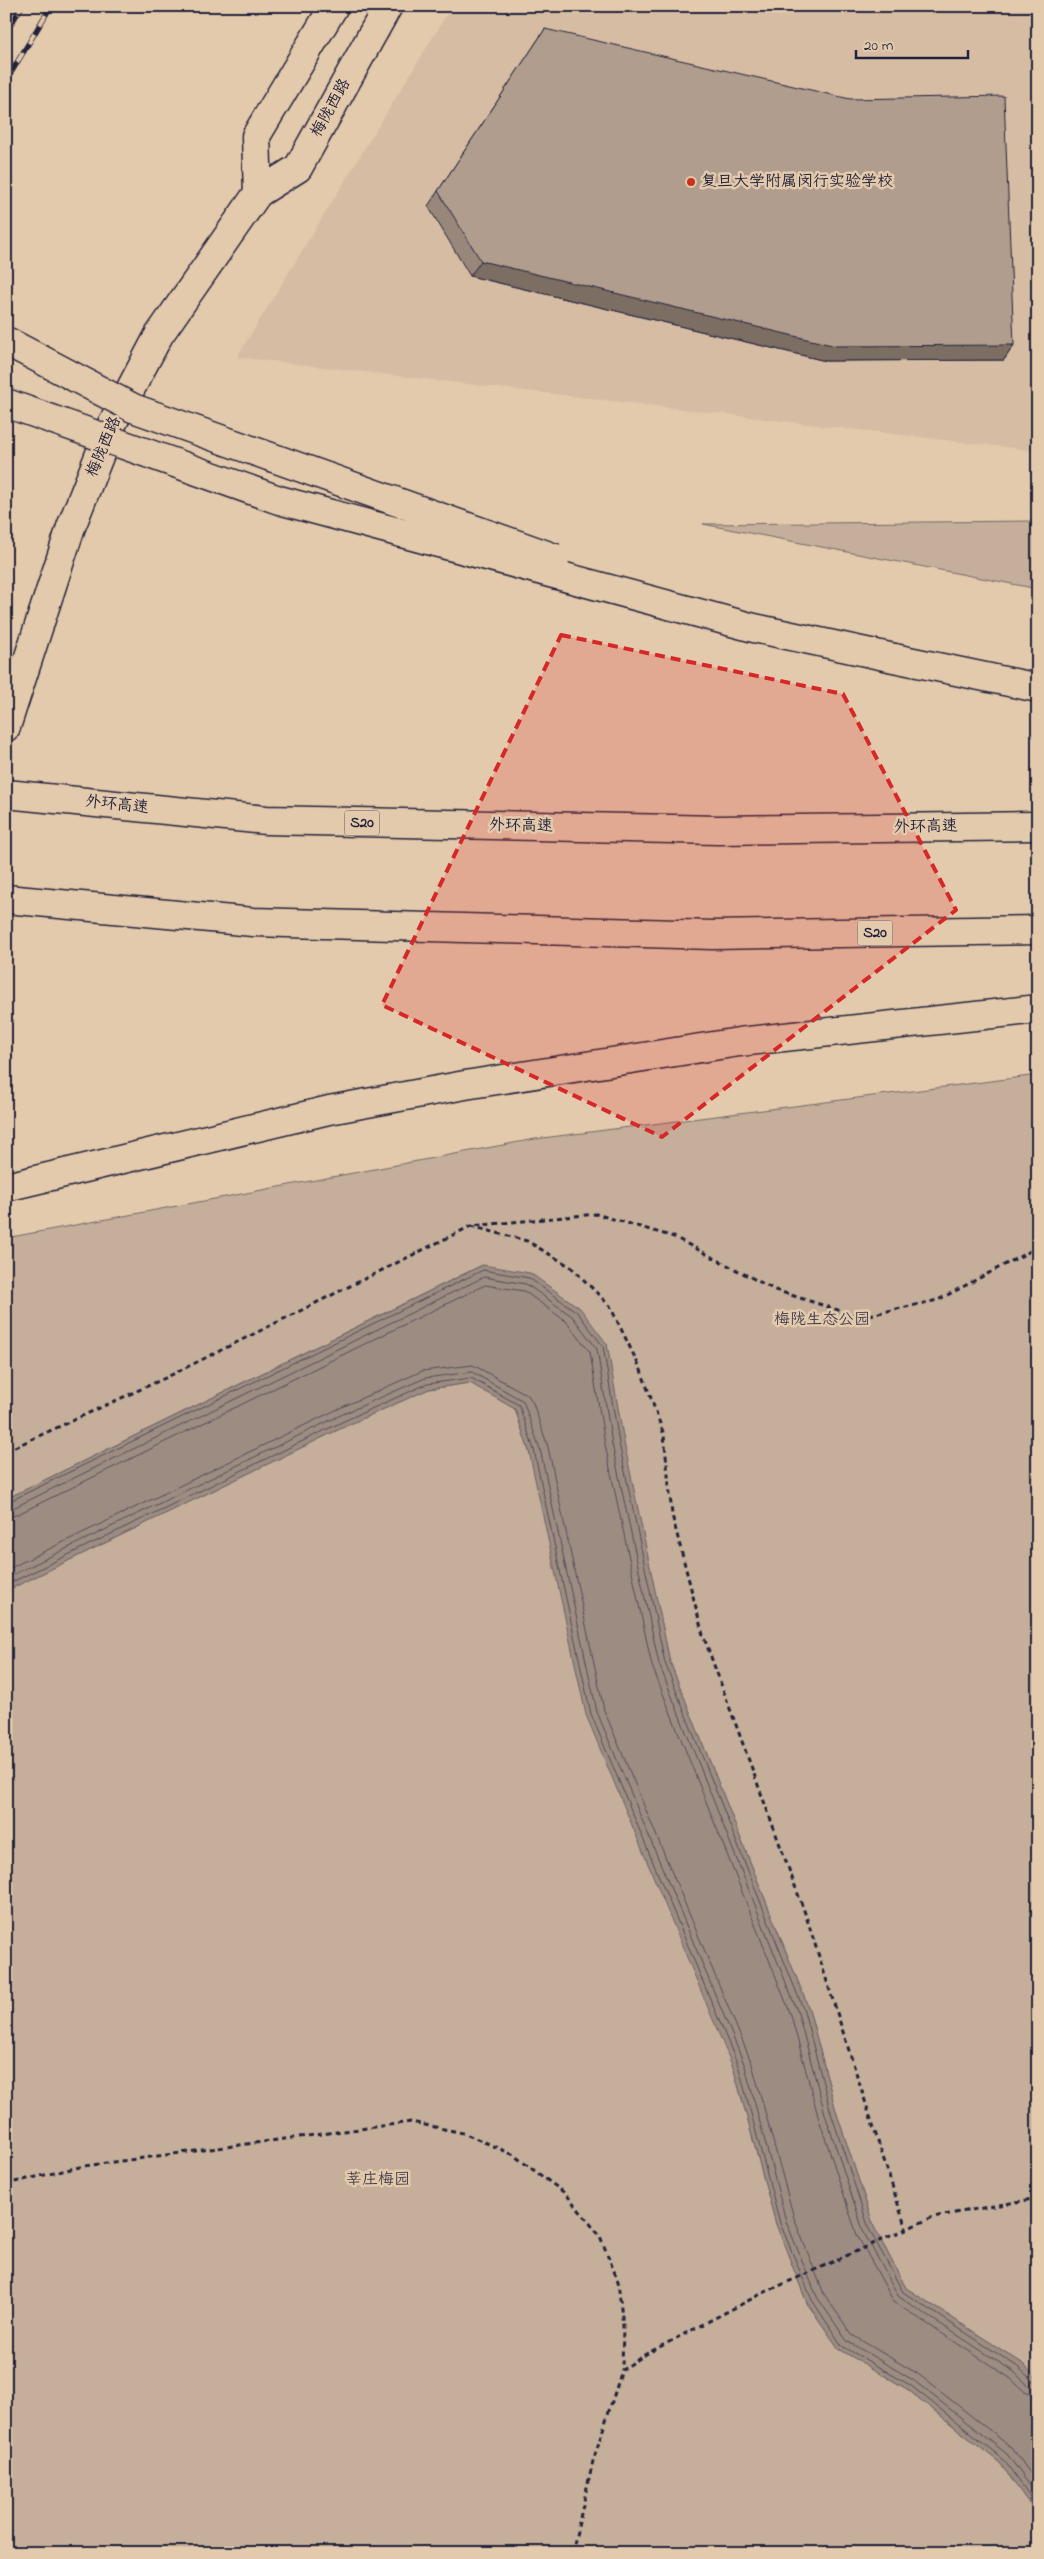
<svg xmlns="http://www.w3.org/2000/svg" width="1044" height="2559" font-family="'Indie Flower','LXGW WenKai TC',sans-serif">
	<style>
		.built { fill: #d5bca3 }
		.green { fill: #c5af9a; stroke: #74686a }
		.water { fill: #9d8c82; stroke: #6c6266 }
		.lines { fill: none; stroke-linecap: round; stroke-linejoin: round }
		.shore { stroke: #534c57; stroke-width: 1 }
		.secondary-casing { stroke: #22223b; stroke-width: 31 }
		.highway-casing { stroke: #22223b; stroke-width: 31 }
		.path { stroke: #22223b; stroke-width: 3; stroke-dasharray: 5 4; stroke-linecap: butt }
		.secondary { stroke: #e4caac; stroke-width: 28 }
		.highway { stroke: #e4caac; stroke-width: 28 }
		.rail-casing { stroke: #22223b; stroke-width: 5.5 }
		.rail { stroke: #e4caac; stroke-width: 4; stroke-dasharray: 11; stroke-linecap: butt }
		.highway-bridge-casing { stroke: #22223b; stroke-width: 31; stroke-linecap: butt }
		.highway-bridge { stroke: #e4caac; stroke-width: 28 }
		.wall { fill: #98877a; stroke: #22223b }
		.shaded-wall { fill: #7c6e63; stroke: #22223b }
		.building { fill: #b19d8e; stroke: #22223b }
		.marked { fill: #d62828; fill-opacity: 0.2; stroke: #d62828; stroke-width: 4; stroke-dasharray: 10 6; stroke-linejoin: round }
		.poi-dot { fill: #c8321e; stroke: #e4caac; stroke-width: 2 }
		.labels { text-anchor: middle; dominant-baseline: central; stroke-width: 5; stroke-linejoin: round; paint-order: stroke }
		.shield { fill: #e4caac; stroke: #5c545d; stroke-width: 1 }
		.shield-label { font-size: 15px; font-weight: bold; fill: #22223b }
		.street-label { font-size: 16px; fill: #22223b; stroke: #e4caac }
		.poi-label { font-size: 16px; fill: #22223b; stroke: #e4caac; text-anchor: start }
		.park-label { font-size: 16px; fill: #433e4e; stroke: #e4caac }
	</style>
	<rect width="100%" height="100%" fill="#e4caac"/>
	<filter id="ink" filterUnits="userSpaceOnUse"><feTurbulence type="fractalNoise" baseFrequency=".02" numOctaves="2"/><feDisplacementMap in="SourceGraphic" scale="10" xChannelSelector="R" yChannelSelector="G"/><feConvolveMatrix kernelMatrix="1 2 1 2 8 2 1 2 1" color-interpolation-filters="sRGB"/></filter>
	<g filter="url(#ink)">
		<polygon class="built" points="452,6 1038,6 1038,451 237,357"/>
		<g class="green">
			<polygon points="1035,6 1038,6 1038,125 1037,123"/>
			<polygon points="1038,521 1038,589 703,524"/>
			<polygon points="1038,1075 1038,2379 1022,2363 906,2288 874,2227 836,2111 809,2009 670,1662 623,1442 607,1344 482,1265 6,1499 6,1238 535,1139"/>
			<polygon points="470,1383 515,1409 734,2070 776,2224 807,2303 839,2349 907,2389 1000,2463 1038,2516 1038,2553 6,2553 6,1591 348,1425 429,1389"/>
		</g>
		<polygon class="water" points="483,1265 530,1273 580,1308 607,1344 624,1442 670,1662 809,2009 836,2111 874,2227 906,2288 1022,2363 1038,2379 1038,2516 1000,2463 907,2389 839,2349 807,2303 776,2224 734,2070 586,1715 529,1451 515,1409 470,1383 429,1389 348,1425 6,1591 6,1499"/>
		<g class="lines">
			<g class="shore">
				<polyline points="6,1503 483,1270 529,1278 577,1312 603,1346 619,1443 665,1663 804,2011 831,2113 869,2229 903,2292 1018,2367 1033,2381 1038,2382"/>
				<polyline points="6,1509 13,1508 484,1277 526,1284 572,1316 597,1349 612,1444 659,1664 798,2013 825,2114 864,2233 899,2297 1014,2372 1029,2386 1038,2389"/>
				<polyline points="6,1517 16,1515 485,1285 524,1291 567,1322 590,1352 605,1445 652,1666 791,2015 818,2116 857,2235 894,2302 1010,2378 1026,2393 1038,2396"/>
				<polyline points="6,1570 340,1408 422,1371 473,1365 528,1395 533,1403 548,1447 604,1710 752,2064 794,2218 824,2294 852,2335 918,2374 1012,2448 1038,2484"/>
				<polyline points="6,1578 343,1414 425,1378 472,1372 523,1401 540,1449 597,1712 745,2066 786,2221 817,2297 847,2341 913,2380 1007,2454 1038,2497"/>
				<polyline points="6,1585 346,1420 427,1384 471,1378 519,1405 534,1450 591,1714 739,2068 780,2223 812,2300 842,2346 910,2385 1003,2459 1038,2507"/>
			</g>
			<g class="secondary-casing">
				<g id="secondary">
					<polyline points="258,193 256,136 334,6"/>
					<polyline points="6,727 71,527 111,426 159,335 258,193 298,168 388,6"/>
				</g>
			</g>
			<g class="highway-casing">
				<g id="highway">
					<polyline points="894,658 1038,688"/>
					<polyline points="6,794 266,820 718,830 1038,826"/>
					<polyline points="6,899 253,922 713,935 1038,930"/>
					<polyline points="6,1187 329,1110 465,1085 739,1042 1038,1009"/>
				</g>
			</g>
			<g class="path">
				<polyline points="471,1226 527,1241 571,1267 610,1306 641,1370 664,1435 672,1515 703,1635 806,1916 906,2229"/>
				<polyline points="6,1451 163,1379 471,1226 596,1214 674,1237 775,1290 860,1317 938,1300 1038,1247"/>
				<polyline points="6,2184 84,2166 411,2122 463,2133 512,2154 566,2194 600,2236 618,2281 623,2326 622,2370"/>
				<polyline points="572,2553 593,2461 622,2370 646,2354 761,2294 933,2217 1038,2198"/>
			</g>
			<use href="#secondary" class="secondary"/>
			<use href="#highway" class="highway"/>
			<g class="rail-casing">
				<g id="rail">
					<polyline points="6,32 22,6"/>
					<polyline points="6,81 51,6"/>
				</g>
			</g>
			<use href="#rail" class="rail"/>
			<g class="highway-bridge-casing">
				<g id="highway-bridge">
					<polyline points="6,341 133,408 555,558"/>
					<polyline points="6,403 279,500 754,628 894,658"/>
				</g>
			</g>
			<use href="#highway-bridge" class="highway-bridge"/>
		</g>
		<polygon class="wall" points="545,29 1014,345 1004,360 826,361 470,276 428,206"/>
		<polygon class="shaded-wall" points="481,261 1014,345 1004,360 826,361 470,276"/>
		<g class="building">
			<polygon points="545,29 850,99 1004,96 1014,345 836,346 481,261 438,191"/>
			<polygon points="669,2547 670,2553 643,2553 643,2551"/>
		</g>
	</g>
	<path class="marked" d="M561 635 843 694 956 910 662 1137 382 1005Z"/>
	<circle class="poi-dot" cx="691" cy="182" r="5"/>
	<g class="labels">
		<g class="shield">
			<rect x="344.5" y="810.5" width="35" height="25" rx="4"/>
			<rect x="857.5" y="920.5" width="35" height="25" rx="4"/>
		</g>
		<g class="shield-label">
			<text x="362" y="823">S20</text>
			<text x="875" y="933">S20</text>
		</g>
		<g class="street-label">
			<text transform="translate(331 108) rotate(-61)">梅陇西路</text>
			<text transform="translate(104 447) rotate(-67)">梅陇西路</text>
			<text transform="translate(117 805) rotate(6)">外环高速</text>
			<text transform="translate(521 826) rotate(1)">外环高速</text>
			<text transform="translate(926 827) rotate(-1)">外环高速</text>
		</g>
		<g class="poi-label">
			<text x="701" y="182">复旦大学附属闵行实验学校</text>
		</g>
		<g class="park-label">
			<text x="822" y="1320">梅陇生态公园</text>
			<text x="378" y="2180">莘庄梅园</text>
		</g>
	</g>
	<rect width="1044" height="2559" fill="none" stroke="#e4caac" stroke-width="25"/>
	<rect x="12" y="12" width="1019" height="2534" fill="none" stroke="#22223b" stroke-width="2" filter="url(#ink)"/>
	<path d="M856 50v8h112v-8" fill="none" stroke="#22223b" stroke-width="2.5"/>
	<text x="864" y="50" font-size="15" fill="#22223b" stroke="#e4caac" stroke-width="4" paint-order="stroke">20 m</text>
</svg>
